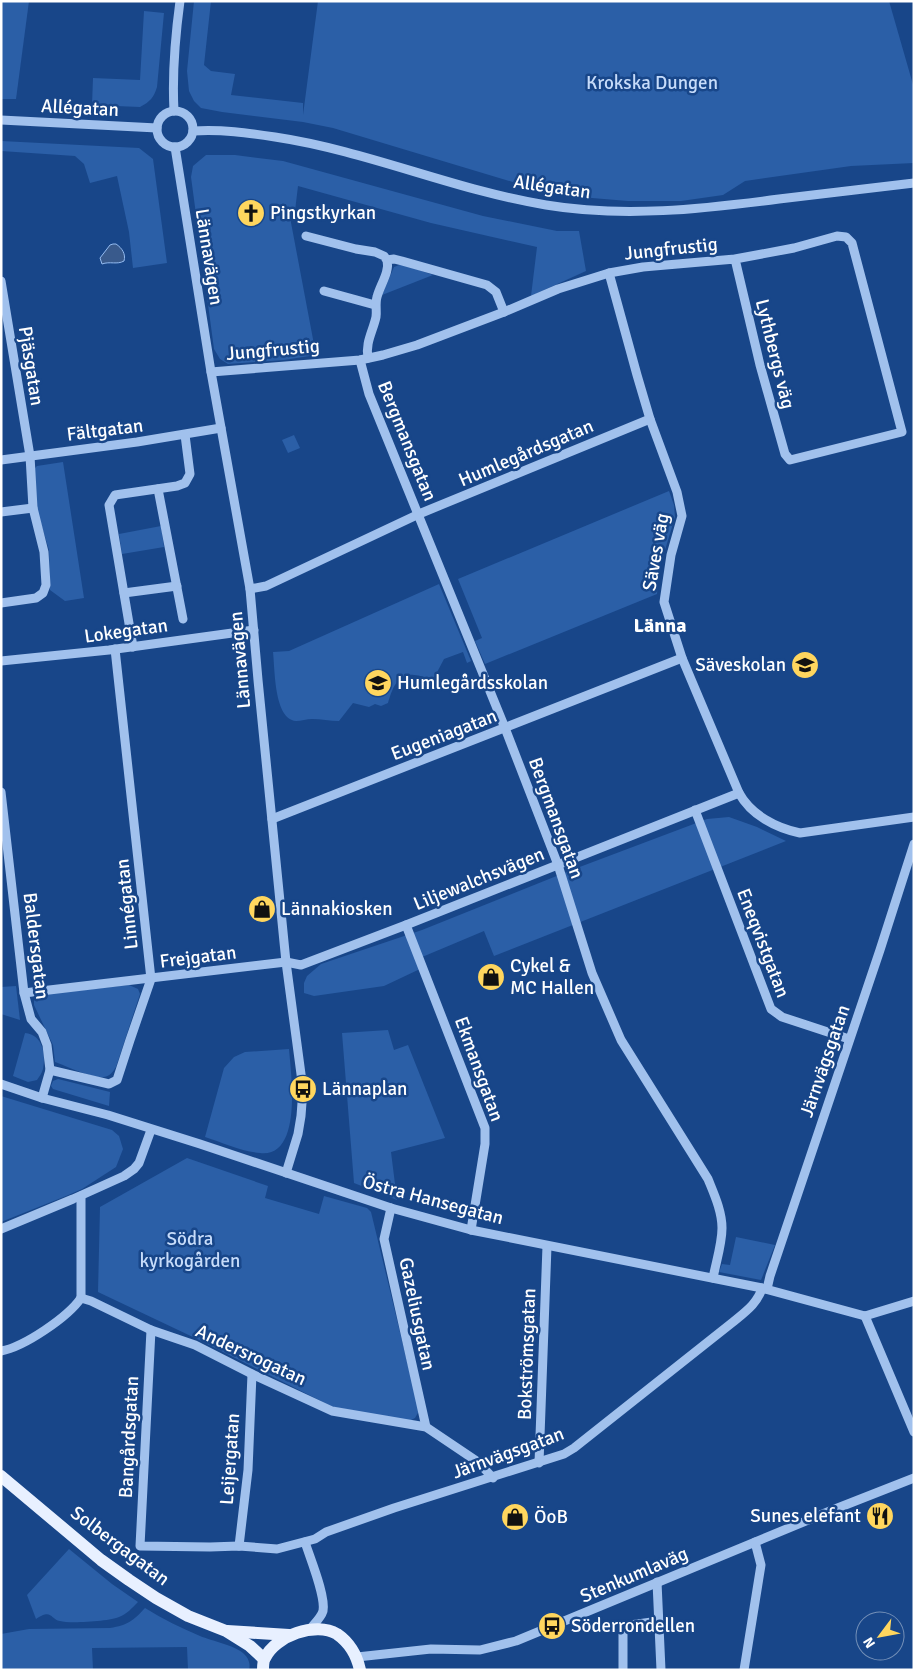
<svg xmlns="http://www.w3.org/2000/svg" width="915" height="1671" font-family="Signika,sans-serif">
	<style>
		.green { fill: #2b5fa7 }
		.water { fill: #395a8c; stroke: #94bbf0 }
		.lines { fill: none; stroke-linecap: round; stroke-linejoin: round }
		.minor { stroke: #a1c1ed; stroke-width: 9 }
		.major { stroke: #e8f0ff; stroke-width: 12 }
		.labels { text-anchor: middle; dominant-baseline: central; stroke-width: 5; stroke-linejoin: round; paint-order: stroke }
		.park-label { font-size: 19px; fill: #c7dcfa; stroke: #184689 }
		.street-label { font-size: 19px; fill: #fff; stroke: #184689 }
		.poi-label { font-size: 19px; fill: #fff; stroke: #184689; text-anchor: start }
		.neighbourhood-label { font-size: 20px; font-weight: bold; fill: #fff; stroke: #184689 }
	</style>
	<rect width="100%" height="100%" fill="#184689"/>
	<g class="green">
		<polygon points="1,1 29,1 16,99 1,99"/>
		<polygon points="194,1 211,1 204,65 211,71 235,74 231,95 303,103 303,115 318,1 889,1 914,88 914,163 851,166 745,181 723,195 681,201 628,201 556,195 333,128 303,122 222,112 201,108 194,101 189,91 187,71"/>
		<path d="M144 11 164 13 157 87C154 97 150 102 140 107L92 105 93 78 140 80Z"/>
		<polygon points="1,141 139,148 153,159 167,263 133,268 129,232 117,176 90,183 84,164 75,156 1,151"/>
		<polygon points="206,155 235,155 283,161 483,216 557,231 579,231 586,271 531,296 537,247 431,223 298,186 295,211 289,212 316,355 284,360 228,364 220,359 214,349 191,177 193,166"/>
		<polygon points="402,264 433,275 382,295 394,267"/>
		<polygon points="294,435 300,448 288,453 282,440"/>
		<polygon points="63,462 84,598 65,601 50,590 49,550 36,507 34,469 37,466"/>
		<polygon points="669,491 674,505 675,517 659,570 657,594 485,664 475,641 482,638 458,579"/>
		<polygon points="161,526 164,547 122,554 119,534"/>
		<path d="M439 584 471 661 467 663 463 652 444 659 434 678C426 679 421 675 414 675 397 673 392 690 388 703L381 706 375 704 369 707 353 703 339 721C330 721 321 719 312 719 307 719 301 721 296 721 274 719 275 670 273 652L289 651Z"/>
		<polygon points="729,817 757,827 786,841 494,956 484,931 415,960 420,969 384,986 314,996 304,993 304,983 307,976 321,964 422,930 569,871 707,819"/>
		<path d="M129 985 138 989 140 994 116 1067C113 1072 110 1076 104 1077 92 1079 67 1066 55 1062L53 1045 34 1005V1001L38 995Z"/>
		<polygon points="16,986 20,1020 1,1014 1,987"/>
		<polygon points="388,1030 394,1050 408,1045 445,1138 391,1152 397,1200 354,1183 342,1033"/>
		<path d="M25 1033C43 1035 46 1054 43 1069 42 1073 39 1077 37 1080L28 1082 13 1076Z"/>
		<path d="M289 1049C291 1074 303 1158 260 1153 243 1152 221 1142 205 1137L224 1068 234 1057 245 1052Z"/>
		<polygon points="58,1079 110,1092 109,1106 53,1089 51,1086 53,1081"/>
		<polygon points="1,1096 112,1130 119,1136 123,1149 116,1167 82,1189 66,1196 1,1222"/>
		<polygon points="187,1158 268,1186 265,1198 319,1214 324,1196 367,1208 371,1212 419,1411 415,1418 409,1421 333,1407 195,1338 98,1292 100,1207"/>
		<polygon points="736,1237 775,1245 761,1280 719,1272 722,1264 730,1265"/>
		<path d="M69 1549 112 1584 138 1602C132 1608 127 1614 119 1617 111 1621 70 1624 60 1621 50 1619 52 1608 36 1619L27 1595Z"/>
		<path d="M145 1608C163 1619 181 1628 200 1636 212 1641 234 1645 243 1653 248 1657 251 1664 249 1670H188L187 1647 92 1648 93 1670H1V1634L29 1629 110 1628C128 1625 133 1621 145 1608Z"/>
	</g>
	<path class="water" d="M113 244H116C122 248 126 254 124 261 117 265 110 261 102 264L100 258 110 245Z"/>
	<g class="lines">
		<g class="minor">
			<circle cx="175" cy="129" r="18"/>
			<path d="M174 111C172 74 175 38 180 1"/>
			<polyline points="1,120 157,128"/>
			<path d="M193 131C221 129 248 133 275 137 368 151 454 190 546 205 624 218 702 209 779 199 824 194 869 188 914 183"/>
			<polyline points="175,147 211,372 250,589 258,680 286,962 303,1089 301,1116 298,1134 286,1173"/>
			<polyline points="306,236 356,249 375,252 384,256 387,260"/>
			<path d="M609 273 637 375 650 419 677 492 682 516 671 555 664 602 682 658 739 793C751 815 776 828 800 833L914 817"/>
			<polyline points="1,281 30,456 33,508 44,552 46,585 43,593 36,598 1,603"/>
			<polyline points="324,291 375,305"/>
			<path d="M368 358C365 343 373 331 376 317 377 310 375 304 377 297 380 285 390 272 387 260L394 259 402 261 487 285 496 292 504 312"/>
			<path d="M360 360 369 394 505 728 558 865 592 973 621 1040 708 1179C714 1194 722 1211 722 1228 722 1244 716 1262 713 1278"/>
			<polyline points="211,372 360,360 383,355 417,345 504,312 558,289 609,273 643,267 735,259 794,248 837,236 846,237 852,243 902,432 790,460 785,454 760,365 735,259"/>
			<polyline points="1,460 137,442 221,428"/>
			<polyline points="158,489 183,619"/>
			<polyline points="1,512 33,508"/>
			<polyline points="250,589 266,586 419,514 650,419"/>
			<polyline points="124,593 177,586"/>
			<polyline points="133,647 109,505 115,495 177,486 185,483 190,474 185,435"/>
			<polyline points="1,661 109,650 254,630"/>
			<polyline points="1,792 24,993 31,1019 42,1032 47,1045 50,1070 42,1098"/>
			<polyline points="695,810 771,1009 782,1017 849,1039"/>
			<polyline points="272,819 682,658"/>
			<polyline points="406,925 485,1128 485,1144 471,1230"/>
			<polyline points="24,993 286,962 301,965 406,925 739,793"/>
			<polyline points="50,1070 109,1084 117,1080 130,1040 151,979 115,649"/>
			<polyline points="1,1084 42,1098 108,1115 200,1144 391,1208 471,1230 762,1288 865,1316"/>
			<polyline points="391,1208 384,1239 426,1427"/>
			<polyline points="1,1229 73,1199 124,1176 134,1169 139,1163 151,1130"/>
			<polyline points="767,1289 770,1276 880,950 914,844"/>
			<polyline points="81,1298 91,1301 151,1330 195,1345 252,1374 332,1411 426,1427 478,1462 493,1478"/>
			<polyline points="81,1298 81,1196"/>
			<polyline points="865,1316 914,1432"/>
			<polyline points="865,1316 914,1301"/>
			<path d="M151 1330 140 1546 210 1547 239 1546 277 1549 315 1539 326 1532 394 1508 564 1454 574 1448 733 1322C745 1312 758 1303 762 1288"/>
			<path d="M1 1351C24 1347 68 1317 81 1298"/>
			<polyline points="539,1463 547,1246"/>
			<path d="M305 1542C310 1558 326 1596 323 1611 321 1618 314 1624 309 1630"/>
			<polyline points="239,1546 248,1470 252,1374"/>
			<polyline points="657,1582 661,1670"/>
			<polyline points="357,1657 431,1649 480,1650 516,1641 830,1511 914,1478"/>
			<polyline points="623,1670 623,1626 659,1621"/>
			<polyline points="744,1670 761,1565 755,1542"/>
		</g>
		<g class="major">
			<polyline points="1,1476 101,1560 129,1580 156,1598 188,1616 226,1631 250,1646 264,1659"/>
			<polyline points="227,1631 289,1635"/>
			<path d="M263 1670C263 1666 263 1661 265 1658 275 1636 316 1621 337 1634 350 1643 357 1656 360 1670"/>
		</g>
	</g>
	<defs>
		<g id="church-disc" transform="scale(1.4375)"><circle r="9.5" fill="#ffd65e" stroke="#184689"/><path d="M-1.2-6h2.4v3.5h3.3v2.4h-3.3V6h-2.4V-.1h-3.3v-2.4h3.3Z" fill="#111"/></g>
		<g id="school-disc" transform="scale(1.4375)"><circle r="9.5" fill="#ffd65e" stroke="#184689"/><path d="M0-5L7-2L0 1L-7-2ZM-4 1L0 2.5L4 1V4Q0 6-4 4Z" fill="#111"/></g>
		<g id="shop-disc" transform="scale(1.4375)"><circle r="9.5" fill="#ffd65e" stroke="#184689"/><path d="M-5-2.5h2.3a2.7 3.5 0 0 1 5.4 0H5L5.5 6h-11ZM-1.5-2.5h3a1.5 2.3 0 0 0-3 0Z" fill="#111"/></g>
		<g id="bus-disc" transform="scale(1.4375)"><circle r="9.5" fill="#ffd65e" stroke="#184689"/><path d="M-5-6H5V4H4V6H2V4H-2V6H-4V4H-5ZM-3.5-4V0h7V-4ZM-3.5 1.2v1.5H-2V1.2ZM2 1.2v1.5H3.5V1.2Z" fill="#111"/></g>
		<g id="restaurant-disc" transform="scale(1.4375)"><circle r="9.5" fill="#ffd65e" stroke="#184689"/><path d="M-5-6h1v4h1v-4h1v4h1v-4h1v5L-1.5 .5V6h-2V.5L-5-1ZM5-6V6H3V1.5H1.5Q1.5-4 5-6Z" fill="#111"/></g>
	</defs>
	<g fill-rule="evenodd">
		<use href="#church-disc" x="251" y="213"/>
		<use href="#school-disc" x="805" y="665"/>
		<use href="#school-disc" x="378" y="683"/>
		<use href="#shop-disc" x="262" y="909"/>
		<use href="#shop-disc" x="491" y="977"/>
		<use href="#bus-disc" x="303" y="1089"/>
		<use href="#restaurant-disc" x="880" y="1516"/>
		<use href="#shop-disc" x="515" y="1517"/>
		<use href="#bus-disc" x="552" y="1626"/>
	</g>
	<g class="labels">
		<g class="park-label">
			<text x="652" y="83">Krokska Dungen</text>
			<text x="190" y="1239">Södra<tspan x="190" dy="22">kyrkogården</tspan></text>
		</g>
		<g class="street-label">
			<text transform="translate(80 108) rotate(3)">Allégatan</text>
			<text transform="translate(552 187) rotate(8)">Allégatan</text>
			<text transform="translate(671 249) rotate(-6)">Jungfrustig</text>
			<text transform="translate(209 257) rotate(81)">Lännavägen</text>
			<text transform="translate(273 350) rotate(-5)">Jungfrustig</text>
			<text transform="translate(775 354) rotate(76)">Lythbergs väg</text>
			<text transform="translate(31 366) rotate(81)">Pjäsgatan</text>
			<text transform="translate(105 430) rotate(-7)">Fältgatan</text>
			<text transform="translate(407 441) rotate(68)">Bergmansgatan</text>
			<text transform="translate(526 453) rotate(-23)">Humlegårdsgatan</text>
			<text transform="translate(656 552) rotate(-80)">Säves väg</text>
			<text transform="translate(126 631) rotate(-8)">Lokegatan</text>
			<text transform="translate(240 660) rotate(-95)">Lännavägen</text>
			<text transform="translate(444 735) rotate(-21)">Eugeniagatan</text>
			<text transform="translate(556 818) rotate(70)">Bergmansgatan</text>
			<text transform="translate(479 879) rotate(-22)">Liljewalchsvägen</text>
			<text transform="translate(127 904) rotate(-96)">Linnégatan</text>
			<text transform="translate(763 943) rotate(69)">Eneqvistgatan</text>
			<text transform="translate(36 946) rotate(83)">Baldersgatan</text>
			<text transform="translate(198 957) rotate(-7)">Frejgatan</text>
			<text transform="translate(825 1061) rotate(-71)">Järnvägsgatan</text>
			<text transform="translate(479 1069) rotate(70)">Ekmansgatan</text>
			<text transform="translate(433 1200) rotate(15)">Östra Hansegatan</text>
			<text transform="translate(417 1314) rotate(78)">Gazeliusgatan</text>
			<text transform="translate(527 1354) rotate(-88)">Bokströmsgatan</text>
			<text transform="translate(251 1355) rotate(25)">Andersrogatan</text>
			<text transform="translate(129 1437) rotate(-87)">Bangårdsgatan</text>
			<text transform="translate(508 1453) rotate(-20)">Järnvägsgatan</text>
			<text transform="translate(230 1459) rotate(-86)">Leijergatan</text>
			<text transform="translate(120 1546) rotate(37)">Solbergagatan</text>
			<text transform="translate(634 1575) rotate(-23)">Stenkumlaväg</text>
		</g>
		<g class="poi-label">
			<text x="270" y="213">Pingstkyrkan</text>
			<text x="786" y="665" text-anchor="end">Säveskolan</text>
			<text x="397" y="683">Humlegårdsskolan</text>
			<text x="281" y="909">Lännakiosken</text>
			<text x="510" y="966">Cykel &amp;<tspan x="510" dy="22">MC Hallen</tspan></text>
			<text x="322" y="1089">Lännaplan</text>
			<text x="861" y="1516" text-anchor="end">Sunes elefant</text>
			<text x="534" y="1517">ÖoB</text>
			<text x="571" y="1626">Söderrondellen</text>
		</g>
		<g class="neighbourhood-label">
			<text x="660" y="625">Länna</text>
		</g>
	</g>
	<rect width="915" height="1671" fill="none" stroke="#ffffff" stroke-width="5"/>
	<g transform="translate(880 1636) rotate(238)"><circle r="24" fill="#184689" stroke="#7490b8"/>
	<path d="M0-4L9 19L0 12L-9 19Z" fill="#ffd65e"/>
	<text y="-8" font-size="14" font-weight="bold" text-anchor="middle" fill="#ffffff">N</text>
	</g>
</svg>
